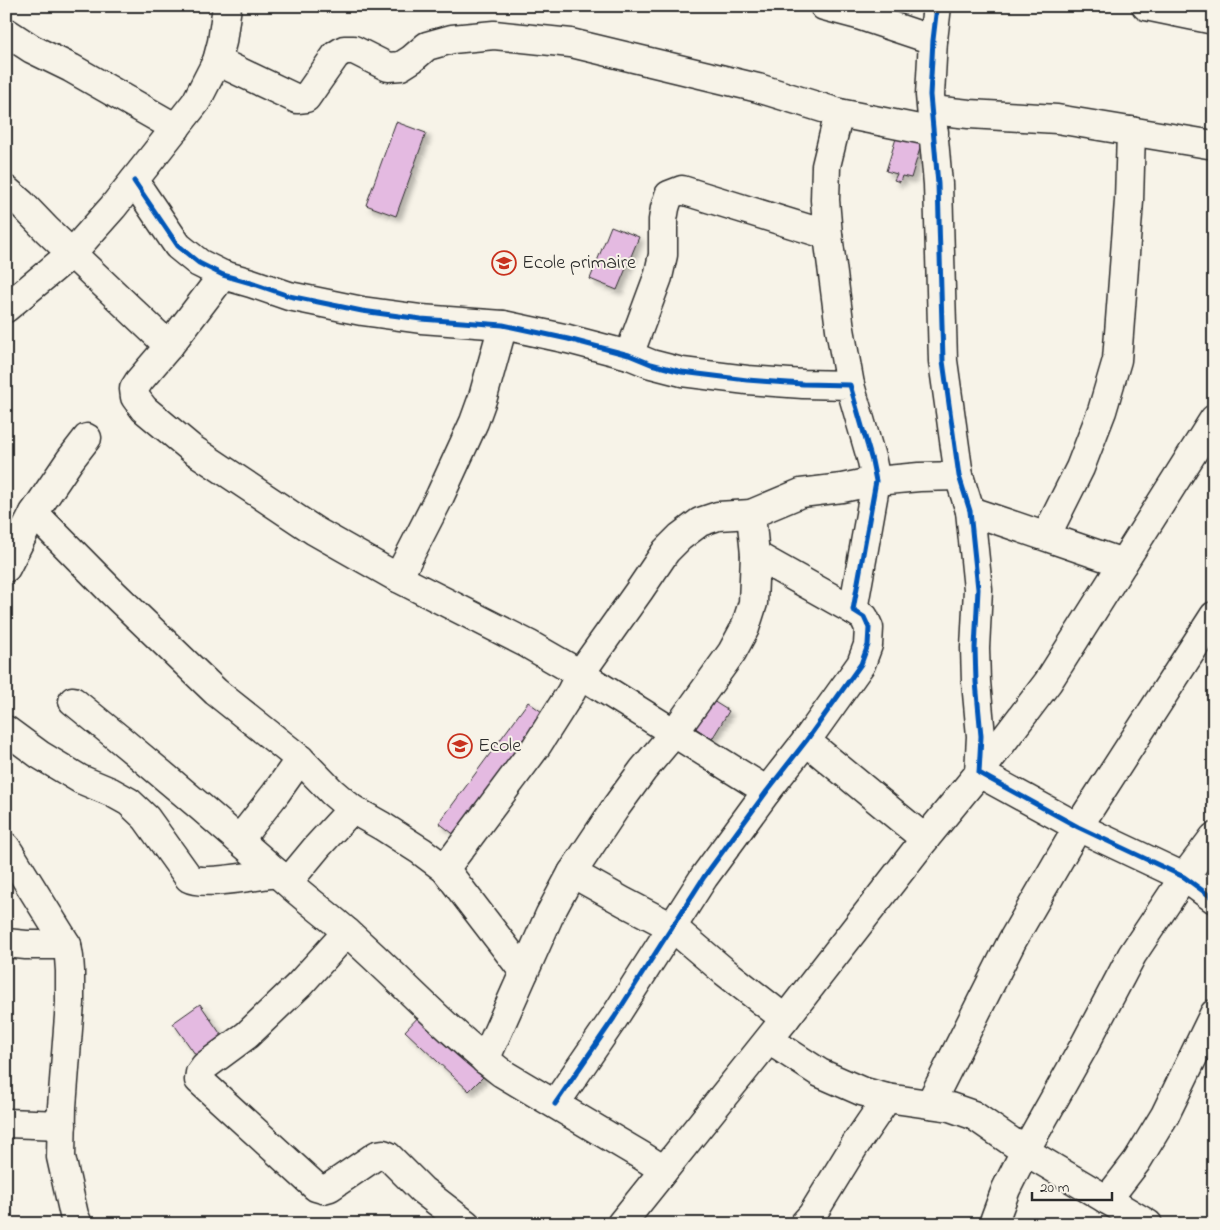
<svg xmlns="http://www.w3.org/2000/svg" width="1220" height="1230" font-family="'Indie Flower',sans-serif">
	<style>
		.building { fill: #e4bae1; stroke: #2b2b2b; filter: url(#shadow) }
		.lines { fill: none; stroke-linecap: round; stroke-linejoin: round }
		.minor-casing { stroke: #2b2b2b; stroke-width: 31 }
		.minor { stroke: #f7f3e8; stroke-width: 28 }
		.cycleway-casing { stroke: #f7f3e8; stroke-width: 8 }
		.cycleway { stroke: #0057b8; stroke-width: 5 }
		.labels { text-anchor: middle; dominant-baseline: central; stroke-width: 4; stroke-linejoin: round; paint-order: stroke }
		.poi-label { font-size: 20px; fill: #2b2b2b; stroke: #f7f3e8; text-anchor: start }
	</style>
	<defs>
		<filter id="shadow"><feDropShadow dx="4.5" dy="4.5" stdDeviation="2.5" flood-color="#0004"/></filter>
	</defs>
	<rect width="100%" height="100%" fill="#f7f3e8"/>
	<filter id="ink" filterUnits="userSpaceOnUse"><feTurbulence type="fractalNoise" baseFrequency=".02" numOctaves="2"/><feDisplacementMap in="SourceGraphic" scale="10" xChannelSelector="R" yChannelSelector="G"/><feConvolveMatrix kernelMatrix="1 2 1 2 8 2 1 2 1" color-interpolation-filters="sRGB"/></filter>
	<g filter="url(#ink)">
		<g class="building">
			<polygon points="396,122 426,133 396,216 366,205"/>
			<polygon points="897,135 922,142 911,178 902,176 900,182 894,180 897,174 886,171"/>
			<polygon points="611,226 639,237 617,290 590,279"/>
			<polygon points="705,696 729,711 712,739 688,723"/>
			<polygon points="528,702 549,717 460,839 439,823"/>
			<polygon points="200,1004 226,1042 200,1061 173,1023"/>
			<polygon points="422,1013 486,1074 469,1091 405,1031"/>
		</g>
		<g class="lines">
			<g class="minor-casing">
				<g id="minor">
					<polyline points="824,6 858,15 933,40"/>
					<polyline points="937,6 933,40 930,95 938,184 943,361 959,476 970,511 978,589 975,648 976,682 981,736 979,773 1078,827 1184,877 1214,899"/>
					<polyline points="1146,6 1214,20"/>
					<polyline points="6,32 32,49 71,68 176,128"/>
					<polyline points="217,61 297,99 306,98 336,55 344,50 354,50 388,67 401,66 412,59 427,46 452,39 494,35 571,43 758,88 839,113 934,132"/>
					<polyline points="932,110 969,114 1057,119 1214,145"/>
					<polyline points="839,113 826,166 825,200 828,235 840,329 850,385"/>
					<polyline points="134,181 178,246 199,263 223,275 251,283 289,296 362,311 421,319 503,325 568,339 629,355 651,364 682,372 747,380 803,384 850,385 872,461 876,481 853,610 864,617 869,628 868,645 861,664 806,741 767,791 704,877 614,1018 555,1104"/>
					<polyline points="6,190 21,203 47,230 169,346"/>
					<polyline points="223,275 169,346 139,381 134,389 135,397 144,409 192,449 315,531 398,578 528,644 580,674 767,791"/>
					<polyline points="6,308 72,253 113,207 196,102 217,61 222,42 227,6"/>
					<polyline points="629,355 658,277 663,255 663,220 665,208 669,195 682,190 828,235"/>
					<path d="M970 511C1022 528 1072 546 1123 563"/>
					<polyline points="34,513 111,591 216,692 300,759 332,792 352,809"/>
					<polyline points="1046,536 1080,468 1102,411 1117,360 1129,201 1131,131"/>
					<polyline points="755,555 853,610"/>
					<polyline points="6,568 34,513 70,460 87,438"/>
					<polyline points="398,578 440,496 474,422 483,397 503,325"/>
					<path d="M73 701C146 760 217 820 287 882 307 900 328 915 348 933 400 979 447 1031 502 1073L642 1156 664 1170"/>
					<path d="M6 730 40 755 80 779 111 792 129 802 146 818 189 878C203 886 259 875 277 873"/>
					<polyline points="806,741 925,839"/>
					<polyline points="239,840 276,793 300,759"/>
					<polyline points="6,847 67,945 69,957 70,971 70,1003 62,1107 61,1157 74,1215 78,1224"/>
					<polyline points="445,869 536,747 571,692 580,674 639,591 666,551 680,537 700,522 718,516 751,514 801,493 842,488 876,481 919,477 959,476"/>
					<polyline points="572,873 624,902 672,927 725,972 785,1019"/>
					<polyline points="288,882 317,847 352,809 382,826 421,851 445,869 524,972"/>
					<polyline points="347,932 299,985 247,1035 205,1066 200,1073 199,1080 316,1187 323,1189 330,1187 377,1155 383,1154 388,1156 422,1190 466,1224"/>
					<polyline points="6,943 26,945 67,945"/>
					<polyline points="769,1040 820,1073 861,1091 887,1098 950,1107 973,1115 1025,1151 1148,1224"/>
					<polyline points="485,1060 550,914 572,873 616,807 643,770 674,733 732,652 745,628 753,603 755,555 751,514"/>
					<polyline points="930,1104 1012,941 1078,827 1214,616"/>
					<polyline points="6,1123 62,1125"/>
					<polyline points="1107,1200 1137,1161 1165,1115 1214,1014"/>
					<polyline points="621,1224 785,1019 925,839 979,773 1048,682 1214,419"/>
					<polyline points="804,1224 812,1215 855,1145 887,1098"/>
					<polyline points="993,1224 1006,1189 1025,1151 1084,1046 1132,955 1184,877 1214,837"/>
				</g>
			</g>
			<use href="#minor" class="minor"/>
			<g class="cycleway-casing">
				<g id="cycleway">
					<polyline points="937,6 933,40 930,95 938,184 943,361 959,476 970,511 978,589 975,648 976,682 981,736 979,773 1078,827 1184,877 1214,899"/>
					<polyline points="134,181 178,246 199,263 223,275 251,283 289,296 362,311 421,319 503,325 568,339 629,355 651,364 682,372 747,380 803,384 850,385 872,461 876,481 853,610 864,617 869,628 868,645 861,664 806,741 767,791 704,877 614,1018 555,1104"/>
				</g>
			</g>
			<use href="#cycleway" class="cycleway"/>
		</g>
	</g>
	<defs>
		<g id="school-ring" transform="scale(1.25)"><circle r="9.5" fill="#f7f3e8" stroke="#c8321e" stroke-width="1.5"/><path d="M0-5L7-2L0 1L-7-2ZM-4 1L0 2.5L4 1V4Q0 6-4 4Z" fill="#c8321e"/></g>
	</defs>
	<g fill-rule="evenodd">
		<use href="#school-ring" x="504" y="263"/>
		<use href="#school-ring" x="460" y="746"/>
	</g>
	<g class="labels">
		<g class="poi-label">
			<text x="522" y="263">Ecole primaire</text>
			<text x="478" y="746">Ecole</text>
		</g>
	</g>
	<rect width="1220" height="1230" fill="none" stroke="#f7f3e8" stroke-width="25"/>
	<rect x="12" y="12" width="1195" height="1205" fill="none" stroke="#2b2b2b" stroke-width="2" filter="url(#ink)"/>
	<path d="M1032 1192v8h80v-8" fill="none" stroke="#2b2b2b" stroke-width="2.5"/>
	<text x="1040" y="1192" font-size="15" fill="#2b2b2b" stroke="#f7f3e8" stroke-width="4" paint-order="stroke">20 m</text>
</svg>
